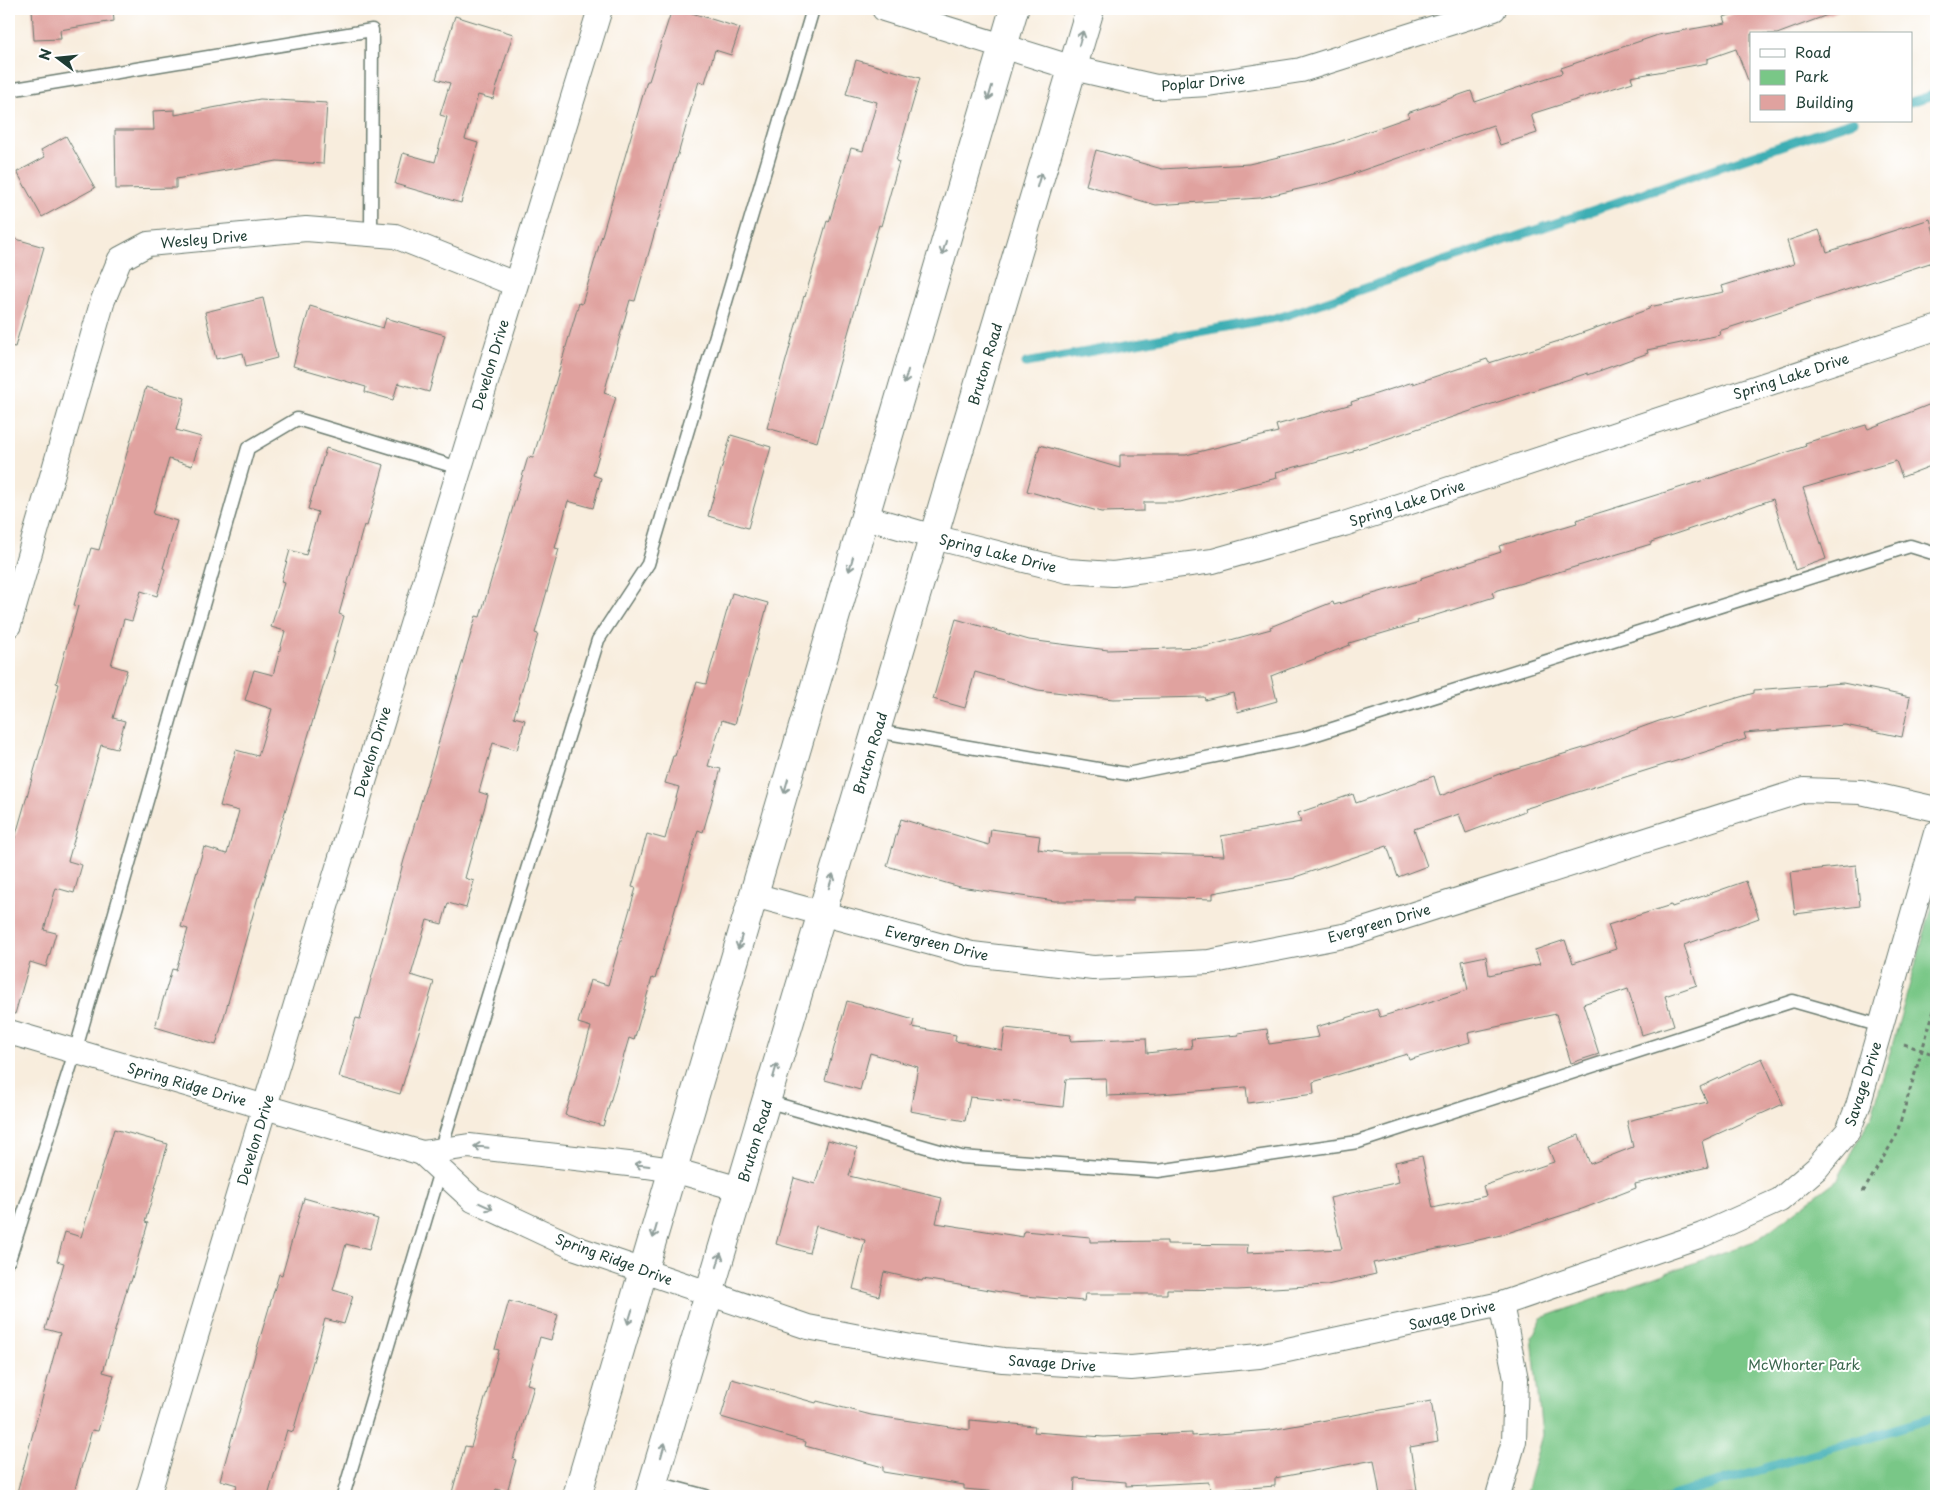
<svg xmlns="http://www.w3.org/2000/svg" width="1945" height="1505" font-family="'Playpen Sans',sans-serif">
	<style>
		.green { fill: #79c787; stroke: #4c825e }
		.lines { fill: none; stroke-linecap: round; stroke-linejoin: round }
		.stream { stroke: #3caeb4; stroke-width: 9 }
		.building { fill: #e0a29f }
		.lane-casing { stroke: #6b7b6f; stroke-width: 15 }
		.street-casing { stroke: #6b7b6f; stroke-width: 26 }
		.secondary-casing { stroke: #6b7b6f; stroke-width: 30 }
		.path { stroke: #6b7b6f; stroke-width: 3; stroke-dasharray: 4 4; stroke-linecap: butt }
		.lane { stroke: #fff; stroke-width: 12 }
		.street { stroke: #fff; stroke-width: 24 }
		.secondary { stroke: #fff; stroke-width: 28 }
		.oneway { stroke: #8f9e9a }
		.labels { text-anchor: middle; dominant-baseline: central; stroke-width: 4; stroke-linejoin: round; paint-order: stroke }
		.street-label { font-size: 14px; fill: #1f3d34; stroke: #fff }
		.park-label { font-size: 14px; fill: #3a664d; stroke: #fff }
	</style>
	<rect width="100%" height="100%" fill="#fff"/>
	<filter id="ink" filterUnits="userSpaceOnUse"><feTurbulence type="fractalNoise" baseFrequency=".02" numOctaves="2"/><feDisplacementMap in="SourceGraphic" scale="10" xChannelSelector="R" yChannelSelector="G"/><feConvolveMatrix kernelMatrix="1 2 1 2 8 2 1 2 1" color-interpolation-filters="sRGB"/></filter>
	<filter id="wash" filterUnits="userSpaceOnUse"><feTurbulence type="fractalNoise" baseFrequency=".0096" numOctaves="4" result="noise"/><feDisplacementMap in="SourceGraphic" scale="20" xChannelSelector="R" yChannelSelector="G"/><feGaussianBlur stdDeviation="1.12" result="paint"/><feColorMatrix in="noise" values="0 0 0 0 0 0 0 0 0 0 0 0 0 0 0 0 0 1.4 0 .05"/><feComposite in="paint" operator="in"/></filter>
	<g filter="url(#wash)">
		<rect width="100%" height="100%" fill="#f8eddd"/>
		<polygon class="green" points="1936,893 1936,1496 1525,1496 1542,1435 1532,1337 1542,1318 1757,1240 1838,1179 1872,1115"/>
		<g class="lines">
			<g class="stream">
				<polyline points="1911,102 1936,94"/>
				<polyline points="1026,363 1281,317 1854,121"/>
				<polyline points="1672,1496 1936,1417"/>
			</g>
		</g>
		<g id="blocks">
			<g class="building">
				<polygon points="32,9 113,9 114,21 60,30 61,39 34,40"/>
				<polygon points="672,9 679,9 740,28 731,55 715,50 705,83 699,81 677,158 676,158 635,301 630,300 604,393 616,397 593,475 601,478 593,508 568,501 555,548 559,549 535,633 538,634 514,717 525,720 517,750 493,743 479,792 488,795 465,878 474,881 466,908 448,903 442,924 427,920 411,975 434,982 400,1094 339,1077 356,1018 360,1019 404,860 476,616 480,617 528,457 533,458 579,303 582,304 647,81 649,81"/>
				<polygon points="1748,9 1837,9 1838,11 1777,34 1751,34 1751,83 1749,83 1736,49 1707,59 1707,63 1631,77 1633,82 1531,114 1537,133 1500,145 1493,125 1329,182 1260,198 1156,205 1086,185 1096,150 1162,169 1249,164 1333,144 1409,117 1407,113 1471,91 1475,102 1562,73 1561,68 1658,35 1726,23 1724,17"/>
				<polygon points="455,16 513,34 493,99 478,95 465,139 478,143 461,203 395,184 403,153 435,162 447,117 440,115 450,83 436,79"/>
				<polygon points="856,60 920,78 896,161 899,162 881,226 879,225 817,442 767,428 804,296 805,297 827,221 829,222 851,148 863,151 877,102 846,94"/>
				<polygon points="260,99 327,103 323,164 277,161 176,179 176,188 116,189 115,130 154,130 153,111 175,110 175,115"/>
				<polygon points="66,136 95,188 42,217 17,172 45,157 41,150"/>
				<polygon points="1930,219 1936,240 1936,261 1719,331 1720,335 1647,350 1648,353 1588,375 1588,373 1513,397 1353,450 1353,452 1276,472 1277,478 1180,502 1144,502 1144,511 1101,512 1027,491 1040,445 1120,468 1120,455 1186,455 1278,432 1276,425 1352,404 1351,402 1413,382 1413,384 1487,359 1489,363 1562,340 1649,309 1649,307 1724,292 1722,286 1794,264 1787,241 1819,230 1827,252"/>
				<polygon points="9,237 44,247 15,347 9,346"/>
				<polygon points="263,298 277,358 246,366 243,353 216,359 205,312"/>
				<polygon points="310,306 383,328 386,318 445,335 429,392 398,383 393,400 365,392 366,387 293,366"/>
				<polygon points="146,387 185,398 176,430 201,437 192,466 169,459 153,514 177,521 163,568 165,569 157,596 141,591 132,621 124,619 111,665 127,670 113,718 125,721 117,749 101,745 68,861 82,865 74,893 56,888 44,930 56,933 46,967 30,962 15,1014 9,1013 9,844 13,845 59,684 56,683 78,606 74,605 91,548 99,550"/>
				<polygon points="1936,402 1936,464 1902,477 1896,461 1803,488 1826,559 1795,570 1773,499 1726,516 1726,517 1651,542 1651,544 1492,592 1494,597 1417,621 1418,623 1349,643 1350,645 1271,676 1277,701 1238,712 1233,693 1205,700 1204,697 1113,699 1038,690 975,672 965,708 933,699 956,619 1029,640 1108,650 1205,647 1271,629 1270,627 1333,602 1334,605 1422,580 1421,578 1501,552 1499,546 1577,523 1576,520 1714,477 1806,446 1805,443 1866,425 1868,429"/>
				<polygon points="731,435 771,447 748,528 708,516"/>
				<polygon points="326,448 384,465 367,526 364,525 339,614 344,616 328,671 259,897 258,897 216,1045 155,1027 172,969 176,970 188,929 181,927 204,847 227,854 239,811 220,806 236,750 258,756 272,709 245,700 254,670 273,675 285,631 271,627 284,583 281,582 290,550 306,555 318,512 308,509"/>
				<polygon points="732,593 768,603 735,724 722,720 708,766 721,769 703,832 698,830 655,979 652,978 634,1040 629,1038 603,1126 565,1115 591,1027 578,1023 590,980 608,985 636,888 632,887 647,834 665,839 679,787 665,783 673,756 675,756 697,682 706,684"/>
				<polygon points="1843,683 1910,697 1902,737 1845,725 1744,733 1746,739 1524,809 1525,811 1466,833 1459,814 1414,829 1427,866 1398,877 1387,846 1295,877 1295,878 1213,893 1213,899 1133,897 1133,901 1055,901 960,887 887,866 901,819 989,845 991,829 1040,836 1038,849 1064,853 1133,853 1224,856 1221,836 1301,822 1298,813 1353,794 1356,803 1434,776 1440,796 1510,770 1587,747 1659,721 1754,693 1754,690"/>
				<polygon points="1856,865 1860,906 1795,914 1790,872"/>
				<polygon points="1746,881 1759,918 1684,945 1697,985 1665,996 1674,1025 1642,1035 1628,989 1583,1004 1599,1054 1571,1063 1556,1014 1468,1033 1470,1042 1409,1060 1407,1054 1313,1082 1314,1094 1248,1103 1246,1087 1160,1094 1107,1096 1106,1078 1066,1079 1063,1107 970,1097 965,1121 910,1111 918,1067 870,1053 860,1090 825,1080 847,1001 914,1020 912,1027 956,1035 955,1041 1002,1050 1005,1028 1071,1035 1070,1041 1146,1038 1147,1053 1192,1048 1191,1039 1239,1035 1238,1033 1267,1029 1269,1044 1319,1037 1316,1027 1377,1009 1380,1017 1468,990 1462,961 1486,956 1489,975 1540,964 1535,950 1565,940 1573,963 1616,949 1608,925 1671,905 1672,907"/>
				<polygon points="1762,1058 1783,1104 1702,1141 1708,1167 1635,1184 1636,1188 1582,1209 1501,1235 1373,1263 1376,1274 1327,1285 1237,1290 1167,1289 1167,1294 1085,1294 1084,1301 1025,1296 923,1279 922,1281 884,1272 879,1296 853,1289 865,1240 816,1226 809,1253 776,1244 794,1178 815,1184 828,1140 857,1148 849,1176 942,1198 936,1223 1023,1237 1024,1231 1090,1237 1090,1242 1167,1241 1167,1244 1248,1245 1247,1253 1342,1249 1330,1198 1399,1182 1395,1162 1422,1156 1433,1208 1486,1196 1483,1186 1554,1162 1548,1147 1579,1135 1590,1164 1633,1147 1627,1121 1707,1102 1700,1087"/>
				<polygon points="114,1129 168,1144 145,1222 148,1223 131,1282 129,1282 103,1372 114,1375 98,1431 92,1430 73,1496 16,1496 60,1333 45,1329 64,1263 57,1261 65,1232 81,1237"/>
				<polygon points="304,1198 378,1219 369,1250 346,1244 333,1290 353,1296 344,1324 325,1319 293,1432 287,1430 268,1496 234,1496 237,1485 220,1480 255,1355 279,1274 282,1275"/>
				<polygon points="509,1301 558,1315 551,1340 540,1337 527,1384 534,1386 513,1459 516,1460 507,1492 496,1489 494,1496 451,1496 465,1446 471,1447 499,1350 495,1349"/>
				<polygon points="732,1379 816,1403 817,1401 871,1415 970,1430 970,1420 1035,1426 1034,1432 1104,1437 1192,1433 1192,1436 1271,1430 1431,1401 1438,1442 1410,1447 1417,1490 1380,1495 1374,1460 1275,1478 1275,1486 1210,1491 1209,1482 1126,1486 1126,1482 1075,1478 1074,1496 1045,1496 964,1489 964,1485 883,1472 883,1467 805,1446 806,1442 721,1417"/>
			</g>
		</g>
	</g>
	<g filter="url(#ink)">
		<use href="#blocks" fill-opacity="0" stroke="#6b7b6f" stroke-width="1"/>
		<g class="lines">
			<g class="lane-casing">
				<g id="lane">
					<polyline points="9,90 372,30 371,234"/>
					<polyline points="876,731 1127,774 1304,738 1910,546 1936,554"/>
					<polyline points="766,1101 961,1157 1158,1171 1358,1142 1793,1001 1881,1026"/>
					<polyline points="440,1151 598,640 648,564 813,9"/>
					<polyline points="9,1260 75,1052 248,448 297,419 459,468"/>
					<polyline points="653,1482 706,1496"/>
					<polyline points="343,1496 440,1171"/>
				</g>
			</g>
			<g class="street-casing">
				<g id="street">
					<polyline points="884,9 1073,68 1156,87 1208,84 1301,70 1494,9"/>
					<polyline points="865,517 934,537 1068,571 1113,574 1213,561 1344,524 1936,328"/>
					<polyline points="9,625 103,300 120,259 148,244 306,229 395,236 515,284"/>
					<polyline points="754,895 972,954 1093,968 1209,962 1348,935 1804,790 1861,792 1936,809"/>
					<polyline points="9,1032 422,1153 469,1146 646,1166 673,1170 740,1189"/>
					<polyline points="422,1153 473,1200 576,1248 808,1327 916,1348 1003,1360 1131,1368 1259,1356 1501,1304 1702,1235 1780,1200 1817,1168 1848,1131 1858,1106 1936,833"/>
					<polyline points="148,1496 265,1106 600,9"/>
					<polyline points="1498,1496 1514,1441 1516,1379 1501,1304"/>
				</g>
			</g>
			<g class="secondary-casing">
				<g id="secondary">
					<polyline points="577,1496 1014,9"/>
					<polyline points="649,1496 1090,9"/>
				</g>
			</g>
			<g class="path">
				<polyline points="1904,1044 1936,1055"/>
				<polyline points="1863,1192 1896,1136 1936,1004"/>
			</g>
			<use href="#lane" class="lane"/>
			<use href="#street" class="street"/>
			<use href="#secondary" class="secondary"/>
		</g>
		<defs><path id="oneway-shaft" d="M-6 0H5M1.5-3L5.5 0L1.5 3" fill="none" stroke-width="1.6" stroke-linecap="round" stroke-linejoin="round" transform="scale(1.25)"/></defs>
		<g class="oneway">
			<use href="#oneway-shaft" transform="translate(1081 38) rotate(-74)"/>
			<use href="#oneway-shaft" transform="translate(990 93) rotate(106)"/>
			<use href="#oneway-shaft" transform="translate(1039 180) rotate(-74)"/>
			<use href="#oneway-shaft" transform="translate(944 248) rotate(106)"/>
			<use href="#oneway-shaft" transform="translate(906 377) rotate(106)"/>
			<use href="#oneway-shaft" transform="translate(851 564) rotate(106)"/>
			<use href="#oneway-shaft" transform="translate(786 786) rotate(106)"/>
			<use href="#oneway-shaft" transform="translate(831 881) rotate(-73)"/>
			<use href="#oneway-shaft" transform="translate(740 942) rotate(106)"/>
			<use href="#oneway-shaft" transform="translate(775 1071) rotate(-74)"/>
			<use href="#oneway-shaft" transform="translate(481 1147) rotate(-174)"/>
			<use href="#oneway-shaft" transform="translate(642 1165) rotate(-173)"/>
			<use href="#oneway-shaft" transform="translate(486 1206) rotate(25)"/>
			<use href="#oneway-shaft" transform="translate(655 1231) rotate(106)"/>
			<use href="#oneway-shaft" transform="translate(719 1260) rotate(-74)"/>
			<use href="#oneway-shaft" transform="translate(630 1317) rotate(107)"/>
			<use href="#oneway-shaft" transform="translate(663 1450) rotate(-74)"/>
		</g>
	</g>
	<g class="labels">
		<g class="street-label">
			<text transform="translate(1203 82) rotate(-5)">Poplar Drive</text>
			<text transform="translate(204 239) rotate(-5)">Wesley Drive</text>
			<text transform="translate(985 364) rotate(-73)">Bruton Road</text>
			<text transform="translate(490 365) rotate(-73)">Develon Drive</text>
			<text transform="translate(1791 376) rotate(-18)">Spring Lake Drive</text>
			<text transform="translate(1407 503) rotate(-18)">Spring Lake Drive</text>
			<text transform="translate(998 553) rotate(14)">Spring Lake Drive</text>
			<text transform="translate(372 752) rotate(-73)">Develon Drive</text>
			<text transform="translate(870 753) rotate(-73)">Bruton Road</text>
			<text transform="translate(1379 923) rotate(-16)">Evergreen Drive</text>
			<text transform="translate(937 943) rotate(14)">Evergreen Drive</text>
			<text transform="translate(187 1084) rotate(16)">Spring Ridge Drive</text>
			<text transform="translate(1863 1084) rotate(-72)">Savage Drive</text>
			<text transform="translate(255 1140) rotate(-73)">Develon Drive</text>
			<text transform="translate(755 1141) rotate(-73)">Bruton Road</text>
			<text transform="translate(614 1259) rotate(20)">Spring Ridge Drive</text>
			<text transform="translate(1452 1315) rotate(-13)">Savage Drive</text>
			<text transform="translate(1052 1363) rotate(4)">Savage Drive</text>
		</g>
		<g class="park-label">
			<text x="1804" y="1364">McWhorter Park</text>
		</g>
	</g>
	<rect width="1945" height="1505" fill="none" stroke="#fff" stroke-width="30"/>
	<rect x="1750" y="32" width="162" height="90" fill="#ffffff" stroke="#a5b1ae"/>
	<rect x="1760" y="49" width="25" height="8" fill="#ffffff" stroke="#a5b1ae"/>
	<text x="1795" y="58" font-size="15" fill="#1f3d34">Road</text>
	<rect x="1760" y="70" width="25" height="15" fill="#79c787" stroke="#a5b1ae"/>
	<text x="1795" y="82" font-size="15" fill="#1f3d34">Park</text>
	<rect x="1760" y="95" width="25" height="15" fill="#e0a29f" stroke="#a5b1ae"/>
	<text x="1795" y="108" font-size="15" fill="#1f3d34">Building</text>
	<g transform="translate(58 58) rotate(286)" stroke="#ffffff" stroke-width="4" paint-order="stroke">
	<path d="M0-4L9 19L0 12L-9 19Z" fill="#1f3d34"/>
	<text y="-8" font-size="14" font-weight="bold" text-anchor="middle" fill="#1f3d34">N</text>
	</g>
</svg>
